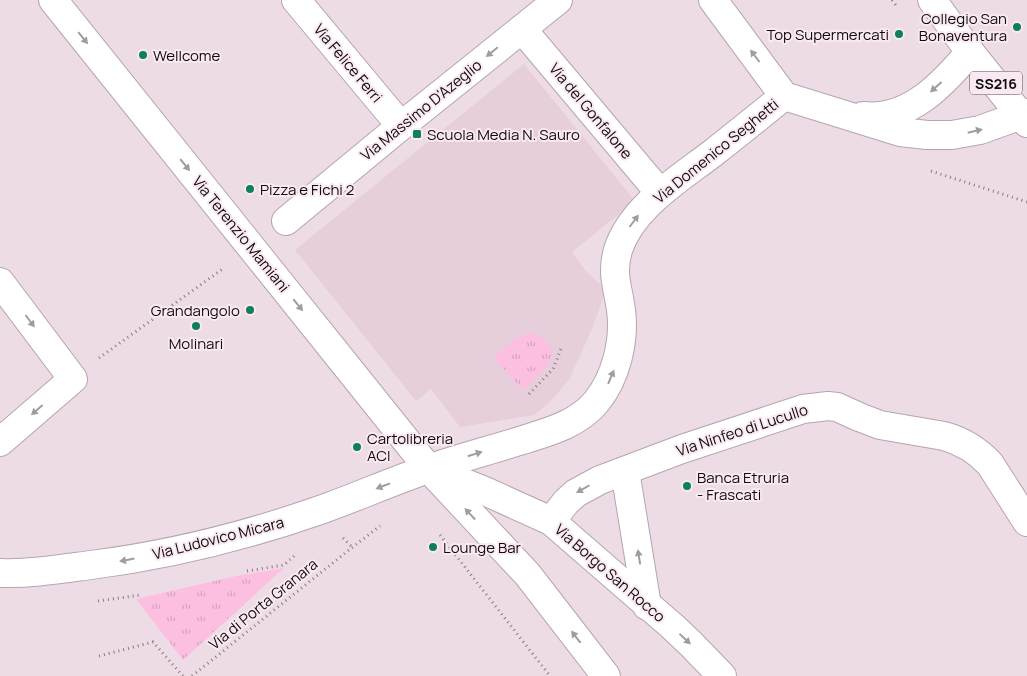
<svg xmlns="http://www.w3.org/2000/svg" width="1027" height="676" font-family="Manrope,sans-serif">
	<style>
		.built { fill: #e7cedb }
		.grass { fill: url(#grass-tufts) }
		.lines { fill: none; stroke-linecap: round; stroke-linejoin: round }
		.minor-casing { stroke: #b6a5ae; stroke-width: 30 }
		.primary-casing { stroke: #b6a5ae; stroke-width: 30 }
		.path { stroke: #877b81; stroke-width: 3; stroke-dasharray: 1 4; stroke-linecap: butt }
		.minor { stroke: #fff; stroke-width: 28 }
		.primary { stroke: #fff; stroke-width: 28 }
		.oneway { fill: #9f9d9e }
		.poi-dot { fill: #0d7f5c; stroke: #fae9f2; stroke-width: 2 }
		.labels { text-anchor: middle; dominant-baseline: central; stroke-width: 4; stroke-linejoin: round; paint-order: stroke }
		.shield { fill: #fae9f2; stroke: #564d52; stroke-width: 1 }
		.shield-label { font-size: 14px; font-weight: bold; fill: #0f0a0d }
		.poi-label { font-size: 15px; fill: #0f0a0d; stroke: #fae9f2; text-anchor: start }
		.street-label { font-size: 15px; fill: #0f0a0d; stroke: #fae9f2 }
	</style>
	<defs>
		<pattern id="grass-tufts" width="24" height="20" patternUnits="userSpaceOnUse" patternTransform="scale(1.25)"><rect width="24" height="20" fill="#fcbfe0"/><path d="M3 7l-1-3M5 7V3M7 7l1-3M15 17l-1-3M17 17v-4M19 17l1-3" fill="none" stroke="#d7a3bf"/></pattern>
	</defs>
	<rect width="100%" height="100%" fill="#eddce5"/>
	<polygon class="built" points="524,64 635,201 572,252 586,271 606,290 592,329 569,380 548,404 534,415 460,427 431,389 416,401 295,250"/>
	<g class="grass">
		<path d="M526 334C533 334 539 335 545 340 561 352 548 365 538 376 533 381 530 386 523 389L521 388 498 363 494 355 517 338Z"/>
		<polygon points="284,568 183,660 136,599 236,576"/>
	</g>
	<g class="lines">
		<g class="minor-casing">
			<g id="minor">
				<polyline points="53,0 429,469 528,575 606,676"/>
				<polyline points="296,0 401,126"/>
				<polyline points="713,0 784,96"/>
				<polyline points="522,29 660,193"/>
				<polyline points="784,96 900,132 927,135 952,135 980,130 1027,113"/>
				<path d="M863 116C909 121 943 84 970 52"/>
				<polyline points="286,221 401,126 558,0"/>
				<polyline points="0,282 73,379 0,442"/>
				<polyline points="435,471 487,492 551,521 672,626 690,643 722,676"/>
				<polyline points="625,471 647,606"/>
				<path d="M551 521 566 502 576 493 600 480 682 449 803 409 828 406 837 407 859 417 880 425 944 436C962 441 977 450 990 464L1027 522"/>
				<path d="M0 573C31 574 61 569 91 565 170 555 249 535 323 509 359 496 393 481 428 469 457 459 487 451 516 442 544 433 577 426 597 401 616 377 625 341 621 310 618 287 611 274 618 250 632 207 679 179 713 153 737 134 761 115 784 96"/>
			</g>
		</g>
		<g class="primary-casing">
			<polyline id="primary" points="932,0 970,52 1027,123"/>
		</g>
		<g class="path">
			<polyline points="892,0 898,8"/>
			<polyline points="931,171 1027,202"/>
			<polyline points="99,358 224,268"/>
			<polyline points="529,394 553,369 561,349"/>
			<polyline points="440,535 550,676"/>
			<polyline points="343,538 352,547"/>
			<polyline points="247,571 284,565 294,556"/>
			<polyline points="98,601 141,595"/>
			<polyline points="99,656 153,642 183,676"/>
			<polyline points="192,676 349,550 380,526"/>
		</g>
		<use href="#minor" class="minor"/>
		<use href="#primary" class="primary"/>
	</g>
	<defs><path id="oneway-solid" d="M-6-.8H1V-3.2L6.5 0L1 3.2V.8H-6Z" transform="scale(1.25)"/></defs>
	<g class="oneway">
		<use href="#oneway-solid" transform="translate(83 38) rotate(51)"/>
		<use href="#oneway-solid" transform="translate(492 52) rotate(141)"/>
		<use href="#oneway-solid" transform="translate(755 56) rotate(-127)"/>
		<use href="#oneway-solid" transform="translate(936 87) rotate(138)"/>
		<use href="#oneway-solid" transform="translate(975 131) rotate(-13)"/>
		<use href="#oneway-solid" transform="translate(185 165) rotate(51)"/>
		<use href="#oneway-solid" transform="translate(634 221) rotate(-53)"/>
		<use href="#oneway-solid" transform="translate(298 305) rotate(51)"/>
		<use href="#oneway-solid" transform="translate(30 321) rotate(53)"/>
		<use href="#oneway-solid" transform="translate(611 377) rotate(-67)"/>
		<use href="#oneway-solid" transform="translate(37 410) rotate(139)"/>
		<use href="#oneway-solid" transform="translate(475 454) rotate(-17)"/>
		<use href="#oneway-solid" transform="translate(383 486) rotate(159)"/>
		<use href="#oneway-solid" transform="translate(583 489) rotate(150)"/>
		<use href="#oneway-solid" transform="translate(470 514) rotate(-133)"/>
		<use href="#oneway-solid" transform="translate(639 557) rotate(-99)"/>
		<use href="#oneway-solid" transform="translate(127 560) rotate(169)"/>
		<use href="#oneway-solid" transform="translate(576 637) rotate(-128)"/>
		<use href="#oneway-solid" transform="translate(685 639) rotate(43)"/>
	</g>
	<g class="poi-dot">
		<circle cx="1017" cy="27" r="5"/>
		<circle cx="899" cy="34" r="5"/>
		<circle cx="143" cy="55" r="5"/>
		<rect x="412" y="129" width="10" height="10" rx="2.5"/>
		<circle cx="250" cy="189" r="5"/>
		<circle cx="250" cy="310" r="5"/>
		<circle cx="196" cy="326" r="5"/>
		<circle cx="357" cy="447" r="5"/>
		<circle cx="687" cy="486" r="5"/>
		<circle cx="433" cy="547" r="5"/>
	</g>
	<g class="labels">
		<rect class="shield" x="970" y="71.5" width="52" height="23" rx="4"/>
		<g class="shield-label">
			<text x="996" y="83">SS216</text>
		</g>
		<g class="poi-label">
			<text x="1007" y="18" text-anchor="end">Collegio San<tspan x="1007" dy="17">Bonaventura</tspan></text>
			<text x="889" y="34" text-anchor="end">Top Supermercati</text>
			<text x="153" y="55">Wellcome</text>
			<text x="427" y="134">Scuola Media N. Sauro</text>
			<text x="260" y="189">Pizza e Fichi 2</text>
			<text x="240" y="310" text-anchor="end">Grandangolo</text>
			<text x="196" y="343" text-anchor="middle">Molinari</text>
			<text x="367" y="438">Cartolibreria<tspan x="367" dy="17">ACI</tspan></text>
			<text x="697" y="477">Banca Etruria<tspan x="697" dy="17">- Frascati</tspan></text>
			<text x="443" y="547">Lounge Bar</text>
		</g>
		<g class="street-label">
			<text transform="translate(348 63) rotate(50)">Via Felice Ferri</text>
			<text transform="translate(421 110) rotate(-39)">Via Massimo D'Azeglio</text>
			<text transform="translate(591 111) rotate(50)">Via del Gonfalone</text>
			<text transform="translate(716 151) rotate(-39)">Via Domenico Seghetti</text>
			<text transform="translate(241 234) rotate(51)">Via Terenzio Mamiani</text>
			<text transform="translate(742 430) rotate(-18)">Via Ninfeo di Lucullo</text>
			<text transform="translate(218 538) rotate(-14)">Via Ludovico Micara</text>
			<text transform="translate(610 573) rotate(41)">Via Borgo San Rocco</text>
			<text transform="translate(263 604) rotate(-39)">Via di Porta Granara</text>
		</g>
	</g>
</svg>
